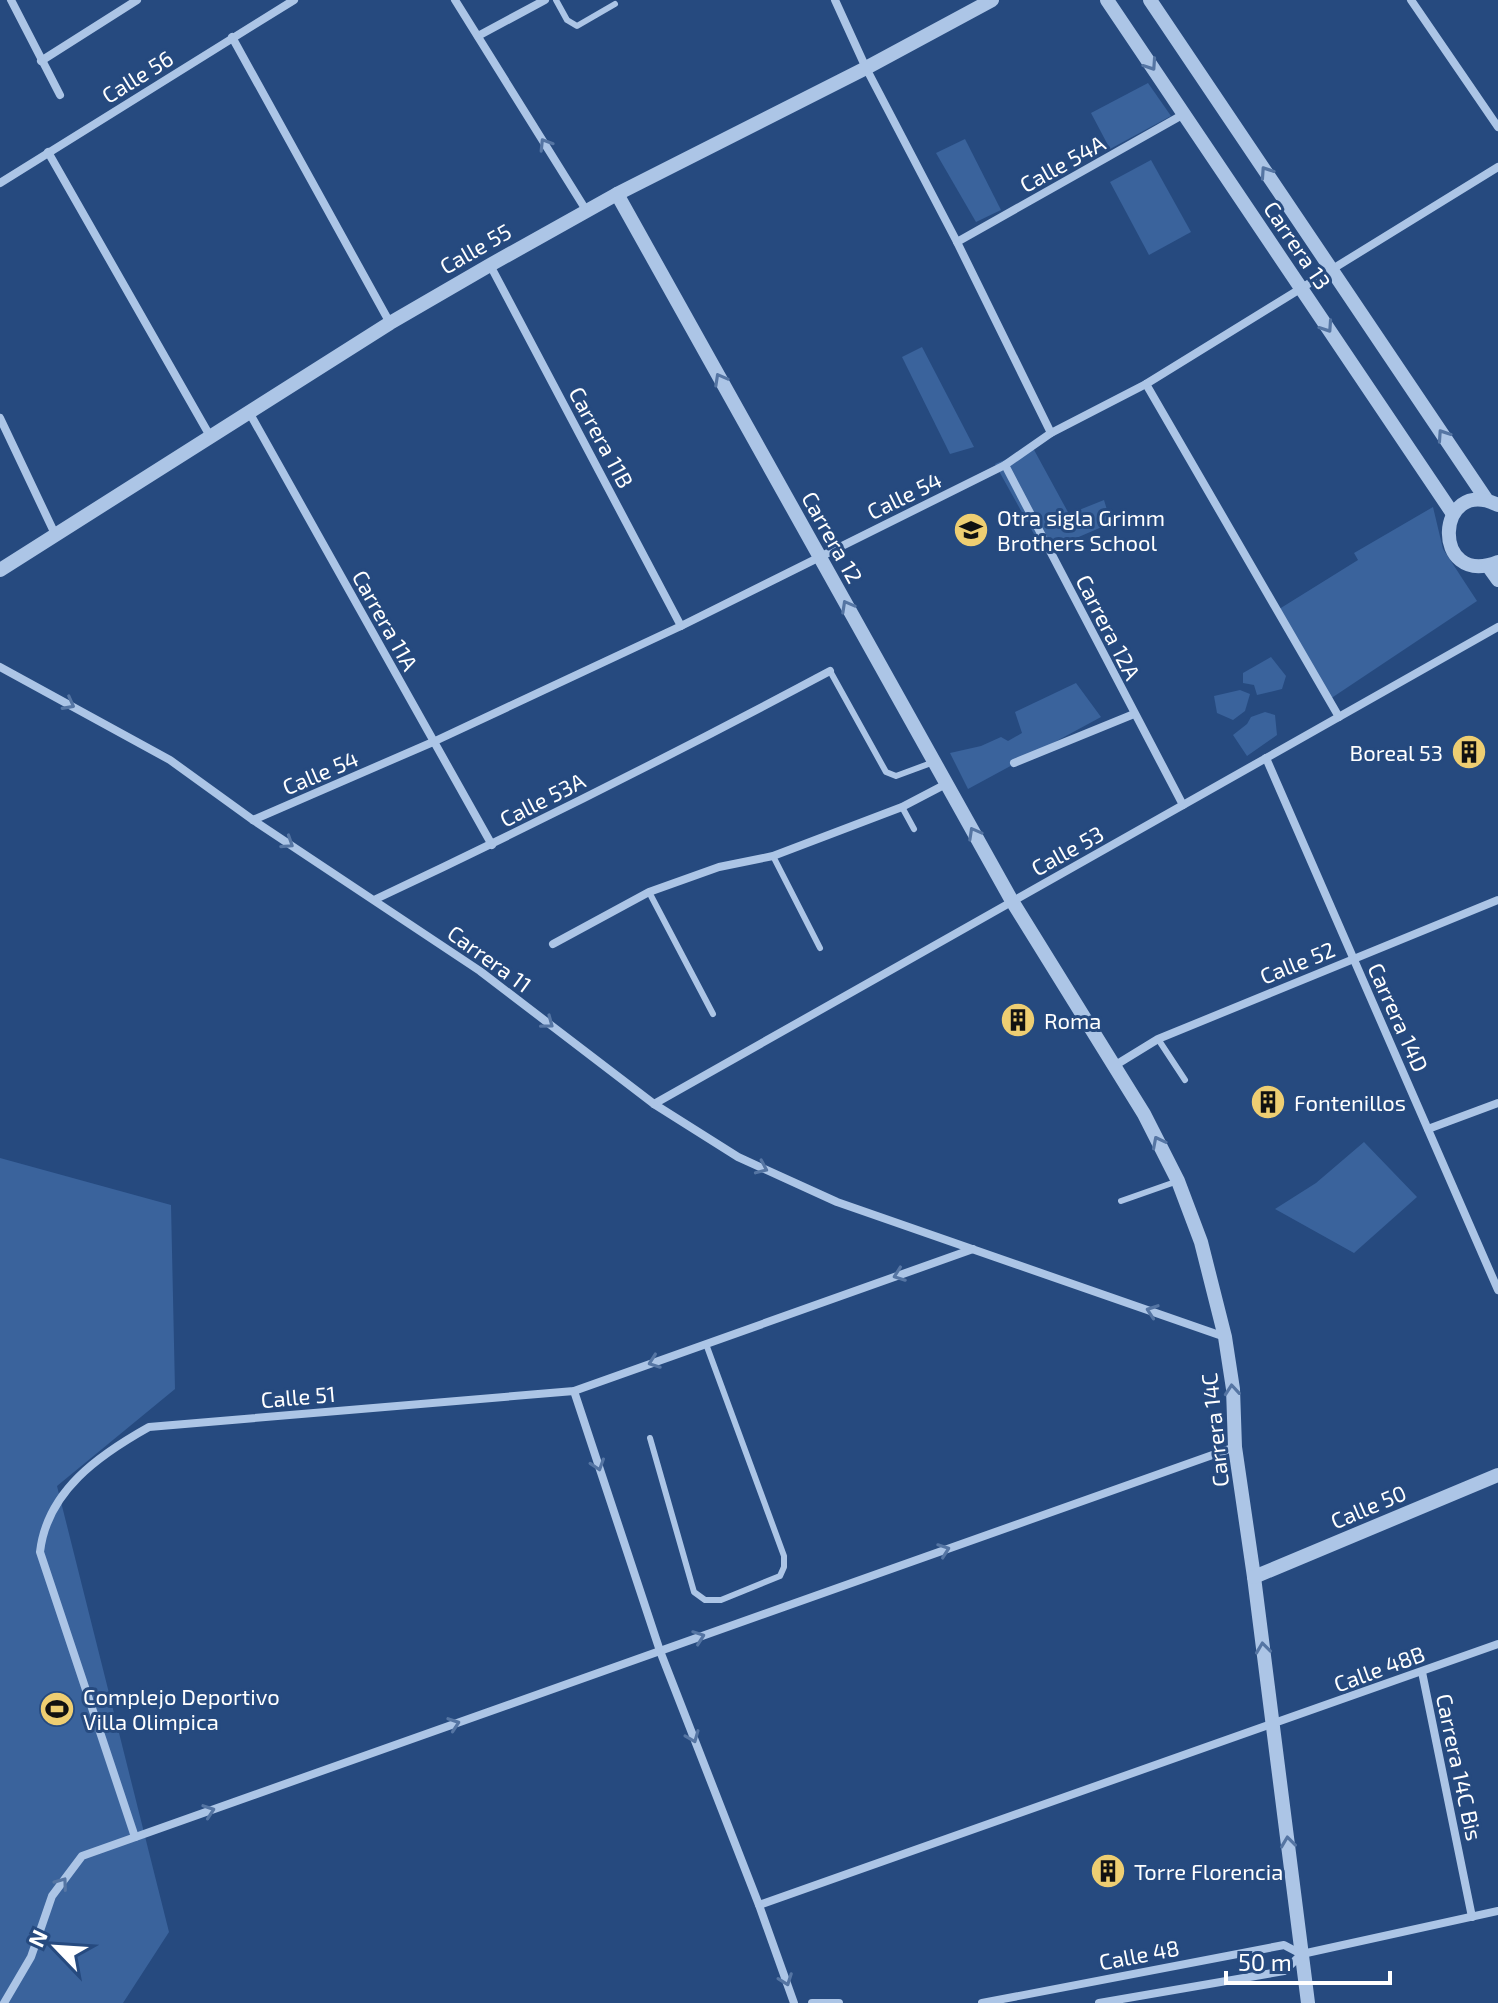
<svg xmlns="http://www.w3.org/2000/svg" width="1498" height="2003" font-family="'Exo 2',sans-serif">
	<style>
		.green { fill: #3a639c }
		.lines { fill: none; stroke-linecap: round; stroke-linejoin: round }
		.service { stroke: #acc5e6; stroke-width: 6 }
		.minor { stroke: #acc5e6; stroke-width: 8 }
		.tertiary { stroke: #acc5e6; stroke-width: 14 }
		.oneway { stroke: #5575a3 }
		.labels { text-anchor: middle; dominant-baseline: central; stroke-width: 6; stroke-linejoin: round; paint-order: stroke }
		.street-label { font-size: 22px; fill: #fff; stroke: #264a7f }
		.poi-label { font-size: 22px; fill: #fff; stroke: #264a7f; text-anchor: start }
	</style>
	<rect width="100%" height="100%" fill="#264a7f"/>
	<g class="green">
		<polygon points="1148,83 1171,116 1110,149 1091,113"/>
		<polygon points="965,139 1001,210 976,222 936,153"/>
		<polygon points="1151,160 1191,232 1149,255 1110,182"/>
		<polygon points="922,347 974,447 950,454 902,357"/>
		<polygon points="1033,448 1069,514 1104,500 1111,523 1044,552 995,464"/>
		<polygon points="1433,507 1443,549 1477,601 1330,699 1276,611 1358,560 1354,553"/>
		<polygon points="1271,657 1286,676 1282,689 1257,695 1254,685 1243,683 1243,673"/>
		<polygon points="1076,683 1101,717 968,789 950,753 981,746 1001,737 1008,741 1022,733 1015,712"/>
		<polygon points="1240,690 1250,694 1245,711 1233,720 1217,713 1214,696"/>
		<polygon points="1265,712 1275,715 1277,735 1247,756 1233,735 1247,724 1251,717"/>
		<polygon points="1364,1142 1417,1197 1354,1253 1275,1209 1316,1183"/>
		<polygon points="0,1158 171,1205 175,1389 57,1486 169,1932 123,2003 0,2003"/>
	</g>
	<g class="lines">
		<g class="service">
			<polyline points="556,0 567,20 577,26 615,4"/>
			<polyline points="830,671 886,772 896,776 934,762"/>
			<polyline points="902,807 914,829"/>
			<polyline points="773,856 820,948"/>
			<polyline points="649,892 713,1014"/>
			<polyline points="1158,1039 1185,1080"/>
			<polyline points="1121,1201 1178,1181"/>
			<polyline points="650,1438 694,1592 705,1600 721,1600 780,1576 784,1567 784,1556 706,1344"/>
		</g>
		<g class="minor">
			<polyline points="11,0 60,95"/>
			<polyline points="455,0 586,210"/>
			<polyline points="835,0 866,68 957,242 1051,433"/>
			<polyline points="1411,0 1498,127"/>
			<polyline points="478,36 545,0"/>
			<polyline points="232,37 390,323"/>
			<polyline points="41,61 137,0"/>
			<polyline points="48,152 210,436"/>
			<polyline points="0,183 294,0"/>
			<polyline points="957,242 1184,114"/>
			<polyline points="490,265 681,626"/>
			<polyline points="1146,384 1339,717"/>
			<polyline points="249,412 492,845"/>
			<polyline points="0,418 55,534"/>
			<polyline points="1005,465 1183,805"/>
			<polyline points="0,667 170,760 253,820 480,971 654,1104 738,1157 837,1202 1225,1337"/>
			<polyline points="1266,758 1498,1290"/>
			<polyline points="1014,763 1134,714"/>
			<polyline points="253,820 433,742 681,626 1005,465 1051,433 1146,384 1498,167"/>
			<path d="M376 899C529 827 680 751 830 671"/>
			<polyline points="553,944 649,892 719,867 773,856 902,807 946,784"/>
			<polyline points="1114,1066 1158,1039 1498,900"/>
			<polyline points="654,1104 1498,627"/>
			<polyline points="1428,1129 1498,1103"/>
			<polyline points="574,1391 660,1651 759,1905 794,2003"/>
			<polyline points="1422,1672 1472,1917"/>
			<path d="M135 1837 40 1552C47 1491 99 1455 149 1427L574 1391 973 1249"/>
			<polyline points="759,1905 1498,1644"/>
			<polyline points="4,2003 31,1957 52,1896 82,1856 1235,1447"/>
			<polyline points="812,2003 839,2003"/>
			<polyline points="982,2003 1284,1945 1301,1954"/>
			<polyline points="1099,2003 1284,1971 1302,1954 1498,1911"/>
		</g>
		<g class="tertiary">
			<polyline points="1107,0 1453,514"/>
			<polyline points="1150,0 1486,499"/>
			<polyline points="617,194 1012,901 1144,1114 1178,1181 1201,1242 1225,1337 1233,1389 1235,1447 1254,1577 1308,2003"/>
			<path d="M1498 505C1435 474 1430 589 1498 562"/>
			<polyline points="1488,566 1498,580"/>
			<polyline points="0,570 390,323 490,265 617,194 866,68 992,0"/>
			<polyline points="1254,1577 1498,1475"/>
		</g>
	</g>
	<defs><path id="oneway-chevron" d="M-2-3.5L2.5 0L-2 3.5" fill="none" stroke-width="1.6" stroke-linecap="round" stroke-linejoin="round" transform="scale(2)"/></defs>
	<g class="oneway">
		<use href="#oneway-chevron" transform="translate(1151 65) rotate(56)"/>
		<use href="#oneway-chevron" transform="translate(545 144) rotate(-122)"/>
		<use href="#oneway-chevron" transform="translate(1266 172) rotate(-124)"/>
		<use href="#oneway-chevron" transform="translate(1327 327) rotate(56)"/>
		<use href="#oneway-chevron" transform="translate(720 379) rotate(-119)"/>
		<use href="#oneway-chevron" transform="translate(1443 435) rotate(-124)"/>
		<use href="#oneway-chevron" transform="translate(847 606) rotate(-119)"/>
		<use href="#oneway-chevron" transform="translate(69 704) rotate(28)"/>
		<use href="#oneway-chevron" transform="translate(974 833) rotate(-119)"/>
		<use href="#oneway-chevron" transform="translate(288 843) rotate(33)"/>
		<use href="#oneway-chevron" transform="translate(548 1023) rotate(37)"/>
		<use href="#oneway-chevron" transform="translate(1158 1142) rotate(-117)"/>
		<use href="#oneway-chevron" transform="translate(762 1168) rotate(24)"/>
		<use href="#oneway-chevron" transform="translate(899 1275) rotate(160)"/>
		<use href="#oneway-chevron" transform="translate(1152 1311) rotate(-161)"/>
		<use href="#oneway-chevron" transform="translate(654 1362) rotate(160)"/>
		<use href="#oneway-chevron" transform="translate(1232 1390) rotate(-95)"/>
		<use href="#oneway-chevron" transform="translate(598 1465) rotate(72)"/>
		<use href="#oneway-chevron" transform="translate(944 1550) rotate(-20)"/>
		<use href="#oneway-chevron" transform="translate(699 1637) rotate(-20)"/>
		<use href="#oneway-chevron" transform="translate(1263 1648) rotate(-97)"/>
		<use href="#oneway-chevron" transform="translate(454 1724) rotate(-19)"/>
		<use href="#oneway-chevron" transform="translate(693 1737) rotate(68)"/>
		<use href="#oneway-chevron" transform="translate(209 1811) rotate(-19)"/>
		<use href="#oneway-chevron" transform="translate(1288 1842) rotate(-97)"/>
		<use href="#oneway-chevron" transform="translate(62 1883) rotate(-54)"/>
		<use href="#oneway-chevron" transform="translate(786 1980) rotate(70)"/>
	</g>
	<defs>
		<g id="school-disc" transform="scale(1.8)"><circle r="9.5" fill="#eece72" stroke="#264a7f"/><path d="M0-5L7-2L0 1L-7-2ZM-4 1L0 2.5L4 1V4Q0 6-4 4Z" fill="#111"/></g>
		<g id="building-disc" transform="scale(1.8)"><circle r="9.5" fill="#eece72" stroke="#264a7f"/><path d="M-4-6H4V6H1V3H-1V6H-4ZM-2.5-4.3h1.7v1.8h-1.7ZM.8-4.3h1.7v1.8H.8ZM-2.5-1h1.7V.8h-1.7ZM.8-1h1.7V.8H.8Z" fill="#111"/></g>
		<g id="stadium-disc" transform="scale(1.8)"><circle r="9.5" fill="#eece72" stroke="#264a7f"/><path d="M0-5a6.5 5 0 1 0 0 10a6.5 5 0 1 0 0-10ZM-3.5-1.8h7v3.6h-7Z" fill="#111"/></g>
	</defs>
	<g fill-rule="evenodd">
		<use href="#school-disc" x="971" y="530"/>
		<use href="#building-disc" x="1469" y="752"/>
		<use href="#building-disc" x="1018" y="1020"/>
		<use href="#building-disc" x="1268" y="1102"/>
		<use href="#stadium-disc" x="57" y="1709"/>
		<use href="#building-disc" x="1108" y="1871"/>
	</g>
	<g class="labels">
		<g class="street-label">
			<text transform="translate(137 76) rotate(-32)">Calle 56</text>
			<text transform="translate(1062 163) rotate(-29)">Calle 54A</text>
			<text transform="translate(1298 245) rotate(56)">Carrera 13</text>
			<text transform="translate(475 248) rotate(-30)">Calle 55</text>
			<text transform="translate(602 437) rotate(62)">Carrera 11B</text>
			<text transform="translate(904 495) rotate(-26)">Calle 54</text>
			<text transform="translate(833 537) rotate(61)">Carrera 12</text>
			<text transform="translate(386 620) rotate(61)">Carrera 11A</text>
			<text transform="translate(1109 627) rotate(63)">Carrera 12A</text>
			<text transform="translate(320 772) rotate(-23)">Calle 54</text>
			<text transform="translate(542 799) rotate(-27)">Calle 53A</text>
			<text transform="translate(1067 850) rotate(-29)">Calle 53</text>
			<text transform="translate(490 958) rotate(36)">Carrera 11</text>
			<text transform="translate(1297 962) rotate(-22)">Calle 52</text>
			<text transform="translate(1399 1017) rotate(66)">Carrera 14D</text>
			<text transform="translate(298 1396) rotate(-5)">Calle 51</text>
			<text transform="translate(1214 1430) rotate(-96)">Carrera 14C</text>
			<text transform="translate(1368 1506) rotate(-23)">Calle 50</text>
			<text transform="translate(1379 1668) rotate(-20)">Calle 48B</text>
			<text transform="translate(1460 1767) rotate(78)">Carrera 14C Bis</text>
			<text transform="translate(1139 1954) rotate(-11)">Calle 48</text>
		</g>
		<g class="poi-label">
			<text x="997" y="517">Otra sigla Grimm<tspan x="997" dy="25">Brothers School</tspan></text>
			<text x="1443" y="752" text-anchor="end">Boreal 53</text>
			<text x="1044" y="1020">Roma</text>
			<text x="1294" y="1102">Fontenillos</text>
			<text x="83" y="1696">Complejo Deportivo<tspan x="83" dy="25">Villa Olimpica</tspan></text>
			<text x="1134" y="1871">Torre Florencia</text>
		</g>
	</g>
	<g transform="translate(56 1947) rotate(295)" stroke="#264a7f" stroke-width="6" paint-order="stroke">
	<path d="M0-6L14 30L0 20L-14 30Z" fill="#ffffff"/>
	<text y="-12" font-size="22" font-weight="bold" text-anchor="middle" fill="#ffffff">N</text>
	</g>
	<path d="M1226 1971v12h164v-12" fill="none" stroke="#ffffff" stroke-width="4"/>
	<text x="1238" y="1971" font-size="24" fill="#ffffff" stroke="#264a7f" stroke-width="6" paint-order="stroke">50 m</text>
</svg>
